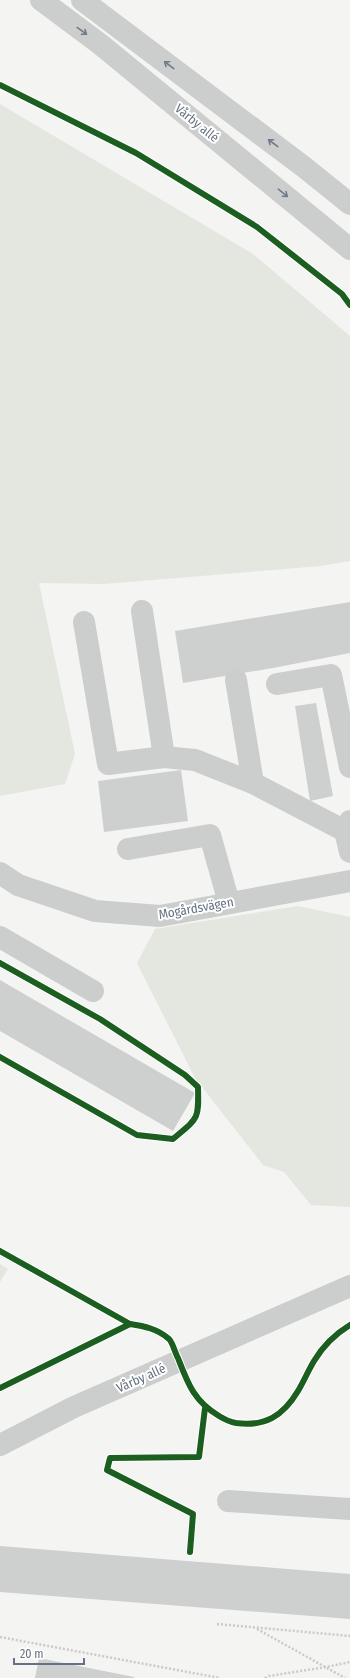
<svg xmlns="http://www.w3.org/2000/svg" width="350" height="1678" font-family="'Fira Sans Condensed',sans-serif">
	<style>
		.green { fill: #e3e7e0 }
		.building { fill: #cecfcf }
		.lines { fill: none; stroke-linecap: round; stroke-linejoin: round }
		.path { stroke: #cacaca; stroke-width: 2.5; stroke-dasharray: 2 2; stroke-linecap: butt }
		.minor { stroke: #cccdcd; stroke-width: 22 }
		.cycleway-casing { stroke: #fff; stroke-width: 8 }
		.cycleway { stroke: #1b5e20; stroke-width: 6 }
		.oneway { stroke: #6f7b89 }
		.labels { text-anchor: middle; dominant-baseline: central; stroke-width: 4; stroke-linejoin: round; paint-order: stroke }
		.street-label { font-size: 13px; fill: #657281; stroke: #fff }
	</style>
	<rect width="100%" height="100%" fill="#f4f4f2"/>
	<g class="green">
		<polygon points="0,104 253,254 350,336 350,561 321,566 104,584 39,583 75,754 65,784 0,796"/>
		<polygon points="298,906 350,917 350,1207 311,1205 284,1172 263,1165 195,1078 137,963 155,929"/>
		<polygon points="0,1264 8,1269 0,1282"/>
	</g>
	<g class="building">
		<polygon points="350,602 350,653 273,668 183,683 175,631"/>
		<polygon points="316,703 333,796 310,801 295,706"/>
		<polygon points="181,770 188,821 104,832 98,781"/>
		<polygon points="0,980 195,1093 173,1131 0,1031"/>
		<polygon points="0,1546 350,1574 350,1619 0,1592"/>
		<polygon points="39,1658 134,1677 134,1678 35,1678"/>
	</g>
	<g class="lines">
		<g class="path">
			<polyline points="217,1624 350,1636"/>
			<polyline points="257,1629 345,1678"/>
			<polyline points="0,1637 220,1678"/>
			<polyline points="265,1678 269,1676 326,1667 350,1662"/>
		</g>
		<g class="minor">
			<polyline points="41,0 100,44 350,249"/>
			<polyline points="82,0 304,167 350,204"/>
			<polyline points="142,611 164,757"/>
			<polyline points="84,622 108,764 164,757 195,760 253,783"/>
			<polyline points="236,680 253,783 345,831"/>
			<polyline points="277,684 331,675 350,767"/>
			<polyline points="350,821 345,831 350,852"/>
			<polyline points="128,849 210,835 229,903"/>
			<polyline points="0,873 18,885 95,911 160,916 350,881"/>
			<polyline points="0,937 93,991"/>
			<polyline points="0,1445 74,1407 350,1286"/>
			<polyline points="228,1501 350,1509"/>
		</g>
		<g class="cycleway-casing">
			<g id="cycleway">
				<polyline points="0,85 136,153 257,227 342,294 350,305"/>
				<path d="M0 963 100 1019 185 1075 198 1087C199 1120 198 1118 173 1139L137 1135 0 1057"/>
				<polyline points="0,1251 130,1324"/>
				<path d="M0 1388 130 1324C144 1326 158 1329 169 1339 173 1343 175 1353 178 1358 188 1384 194 1401 219 1416 224 1419 230 1422 236 1423 265 1427 283 1416 298 1391 304 1381 308 1371 314 1361 323 1346 335 1334 350 1325"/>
				<polyline points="190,1552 193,1514 107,1470 110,1458 199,1457 205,1408"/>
			</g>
		</g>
		<use href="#cycleway" class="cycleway"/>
	</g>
	<defs><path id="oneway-shaft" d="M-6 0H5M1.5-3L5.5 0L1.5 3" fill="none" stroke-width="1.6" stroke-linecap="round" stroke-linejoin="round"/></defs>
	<g class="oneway">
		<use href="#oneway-shaft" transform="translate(82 31) rotate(36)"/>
		<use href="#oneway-shaft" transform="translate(169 65) rotate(-143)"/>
		<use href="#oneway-shaft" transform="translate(273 143) rotate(-143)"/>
		<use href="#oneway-shaft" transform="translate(283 193) rotate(39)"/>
	</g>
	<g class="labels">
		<g class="street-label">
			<text transform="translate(197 123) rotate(39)">Vårby allé</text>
			<text transform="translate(196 908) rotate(-10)">Mogårdsvägen</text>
			<text transform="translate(141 1378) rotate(-24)">Vårby allé</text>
		</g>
	</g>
	<path d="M14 1658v6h70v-6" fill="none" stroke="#657281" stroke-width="2"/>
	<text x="20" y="1658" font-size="12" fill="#657281" stroke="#ffffff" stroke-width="3" paint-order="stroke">20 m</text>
</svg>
